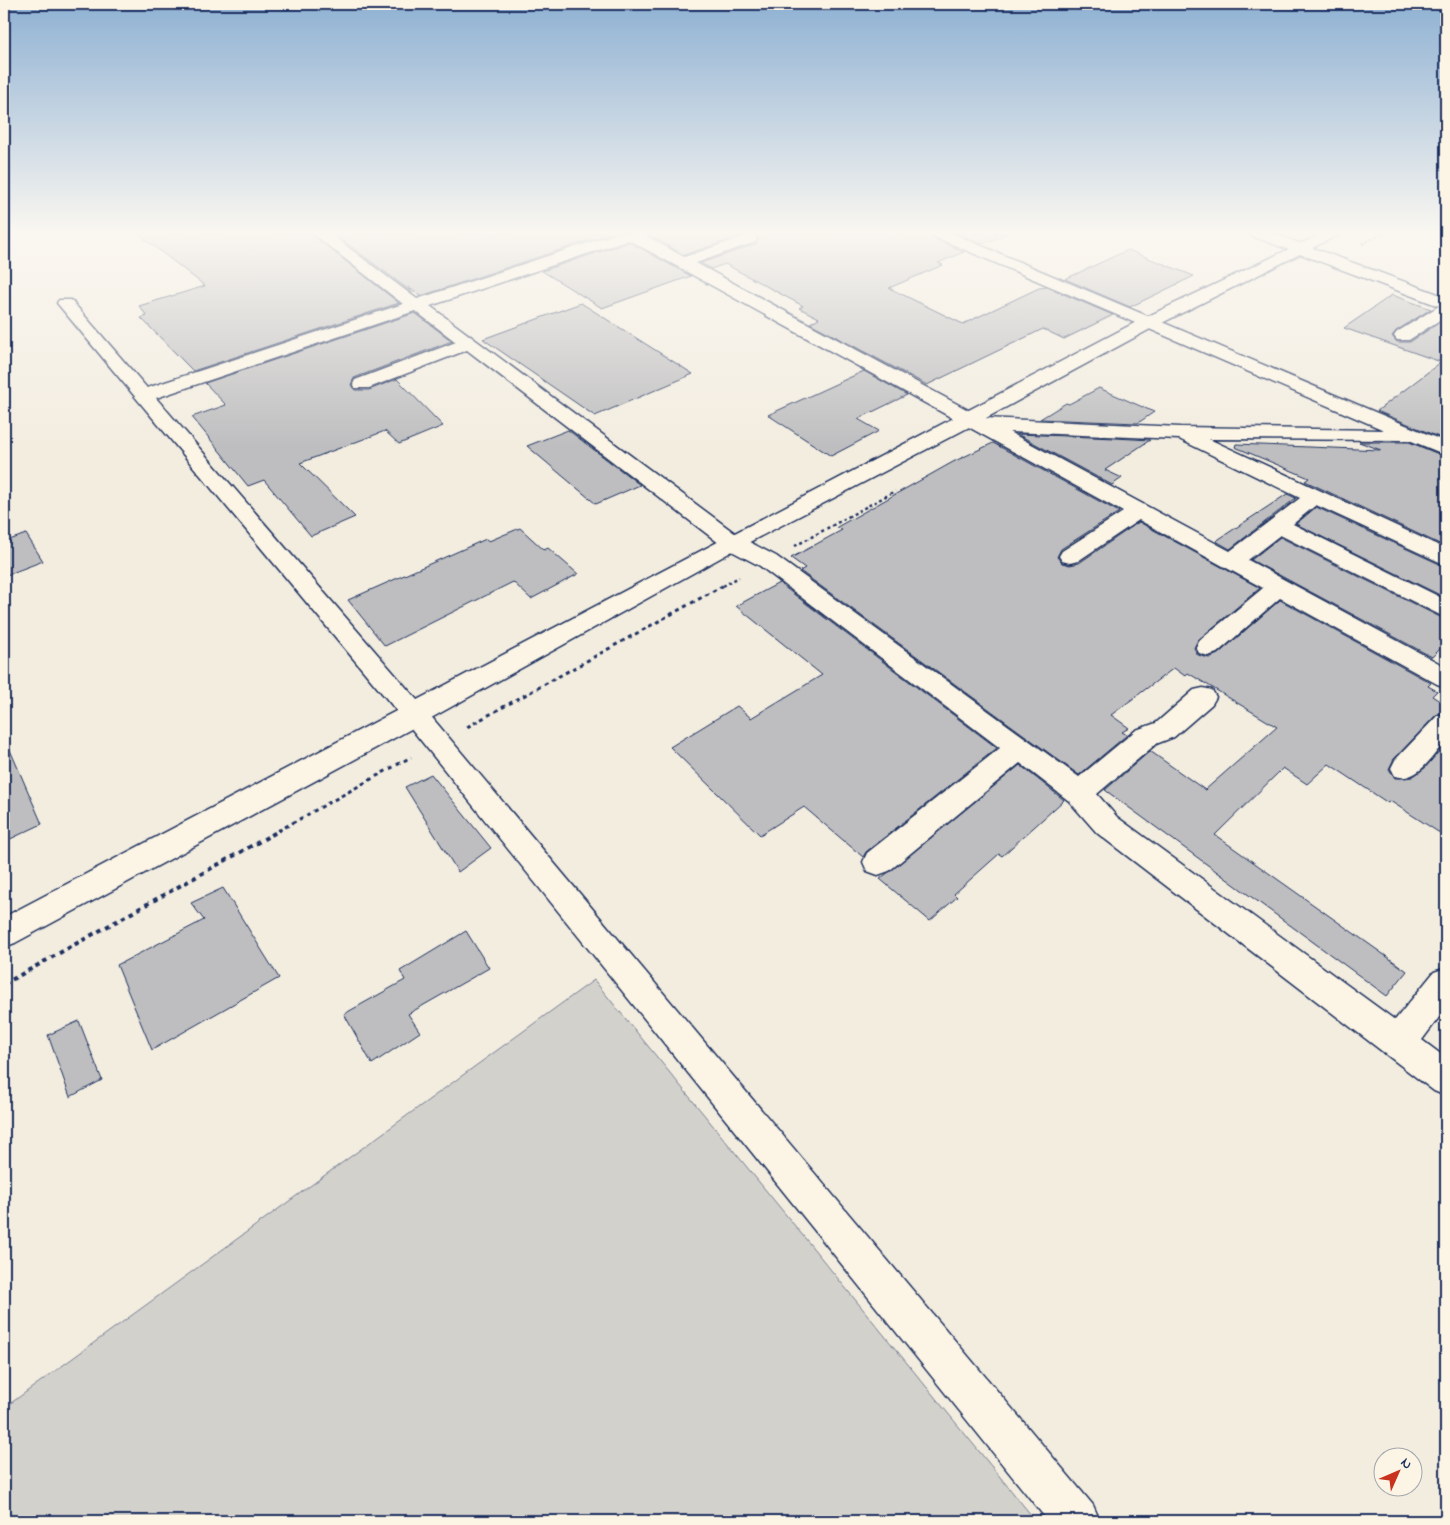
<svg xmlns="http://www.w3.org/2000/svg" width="1450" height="1525" font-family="'Indie Flower',sans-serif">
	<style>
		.green { fill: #d3d1cc; stroke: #778095 }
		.building { fill: #bebec0; stroke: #1b2f5e }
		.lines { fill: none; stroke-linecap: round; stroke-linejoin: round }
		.street-casing { stroke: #1b2f5e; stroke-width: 3 }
		.secondary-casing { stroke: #1b2f5e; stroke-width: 3 }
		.path-far3 { stroke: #1b2f5e; stroke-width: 2; stroke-dasharray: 2.5 2.5; stroke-linecap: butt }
		.path-far2 { stroke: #1b2f5e; stroke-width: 2.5; stroke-dasharray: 3 3; stroke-linecap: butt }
		.path-far1 { stroke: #1b2f5e; stroke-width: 3; stroke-dasharray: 4 4; stroke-linecap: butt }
		.path { stroke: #1b2f5e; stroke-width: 4; stroke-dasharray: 4.5 4.5; stroke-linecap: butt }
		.street { fill: #fcf5e5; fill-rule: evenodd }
		.secondary { fill: #fcf5e5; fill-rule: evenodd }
	</style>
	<rect width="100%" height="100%" fill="#f3ede0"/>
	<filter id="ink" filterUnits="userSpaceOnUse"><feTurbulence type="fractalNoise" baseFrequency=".02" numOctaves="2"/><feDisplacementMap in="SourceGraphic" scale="10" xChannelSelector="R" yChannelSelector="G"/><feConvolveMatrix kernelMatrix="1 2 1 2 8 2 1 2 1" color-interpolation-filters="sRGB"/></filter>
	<g filter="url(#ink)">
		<polygon class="green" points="594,980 1036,1521 4,1521 4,1408"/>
		<g class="building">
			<polygon points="137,233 310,233 399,303 193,371 141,318 147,316 139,306 205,286"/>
			<polygon points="333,233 611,233 421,296 408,287 413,293"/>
			<polygon points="645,233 749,233 684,255"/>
			<polygon points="751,233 929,233 932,238 964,252 938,263 943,265 889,288 963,324 1039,288 1047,287 1113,315 1064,339 1043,329 927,385 810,323 819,318 799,308 803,306 725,264 711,269 701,263 756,244 759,238"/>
			<polygon points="957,233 1007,233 1007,234 982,244"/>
			<polygon points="629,242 691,276 602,308 542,271"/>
			<polygon points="1128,250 1194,276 1130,307 1065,279"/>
			<polygon points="1392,295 1431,309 1396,331 1392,336 1397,342 1410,342 1446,318 1446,440 1377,411 1441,362 1344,328"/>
			<polygon points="581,303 663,355 693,374 595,416 483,339"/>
			<polygon points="415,313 452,341 354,378 351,385 355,390 369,390 397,379 443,426 399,444 385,431 300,463 355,517 311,536 264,480 248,486 192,417 226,405 205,383"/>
			<polygon points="864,371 907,395 858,419 879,431 831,456 768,415"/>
			<polygon points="1099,388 1154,412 1138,423 1040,419 1066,403 1069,404"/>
			<polygon points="568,430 631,478 640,485 596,504 527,446"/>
			<polygon points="1017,434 1115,438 1150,440 1105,470 1122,478 1112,485"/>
			<polygon points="1359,442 1409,442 1446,457 1446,547 1305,481 1309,478 1235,447 1236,444 1381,450"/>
			<polygon points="993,443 1119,512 1061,549 1057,557 1062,563 1070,565 1079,563 1139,522 1260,588 1198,640 1194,648 1198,655 1209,658 1218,654 1280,600 1431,683 1428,686 1437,691 1432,696 1446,705 1446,711 1436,715 1394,759 1389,769 1395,778 1412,777 1425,768 1446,743 1446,837 1390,801 1388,803 1329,764 1307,784 1283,768 1215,835 1407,971 1387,996 1105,790 1150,751 1205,790 1277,727 1188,673 1185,676 1174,668 1111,715 1129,728 1122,732 1127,735 1079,775 800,571 805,568 791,558 842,530 837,527 953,462"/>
			<polygon points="1287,494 1296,498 1230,549 1216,541"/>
			<polygon points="1316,507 1446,567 1446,598 1296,524"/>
			<polygon points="520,528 544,550 548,548 578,574 531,599 513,582 385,646 348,600 486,539 489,541"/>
			<polygon points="26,534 43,561 4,576 4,542"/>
			<polygon points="1280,537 1446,620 1446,643 1432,657 1251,560"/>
			<polygon points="779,583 997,748 866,852 863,857 804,807 760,835 670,747 737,706 751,718 822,675 736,606"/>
			<polygon points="4,736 42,824 4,842"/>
			<polygon points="1020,765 1064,800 1002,856 999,854 954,894 957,897 930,921 880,879"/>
			<polygon points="431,774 491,848 458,872 405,787"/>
			<polygon points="223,888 279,978 152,1050 117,965 204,920 191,903"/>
			<polygon points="466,931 489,968 408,1014 420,1032 372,1064 344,1014 405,980 400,971"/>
			<polygon points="79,1021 102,1080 70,1097 48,1035"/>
		</g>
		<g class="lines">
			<g class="street-casing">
				<g id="street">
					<path d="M312 233H329L417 299 618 233H641L684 257 750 235 755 236 757 239 755 242 696 263 983 418 1180 427 1384 430 933 236 931 233H951L1446 442V455L1409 440 1209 439 1446 549V565L1316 505 1293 524 1446 600V618L1280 535 1248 560 1446 667V687L1437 684 1280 598 1217 653 1208 656 1199 653 1196 647 1199 641 1263 588 1139 520 1078 561 1070 563 1062 561 1059 556 1062 551 1123 512 629 240 430 306 740 537 776 556 1079 777 1136 730 1156 723 1194 690 1203 688 1212 690 1216 697 1212 704 1174 737 1156 744 1097 794 1117 817 1395 1020 1434 972 1446 968V1008L1422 1040 1446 1058V1096L1434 1091 1097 833 1069 801 1020 763 889 871 878 875 867 871 863 862 867 853 1000 748 760 566 724 547 467 350 369 388H355L353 384 355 380 456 342 418 313 415 311 156 398 424 708 1093 1505 1100 1521H1048L406 722 57 303 59 300H71L147 388 403 304ZM1009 432 1179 439 1300 498 1230 551Z"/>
					<polygon points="1250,233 1272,233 1446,297 1446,316 1409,340 1397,340 1394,336 1397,332 1439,306 1252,236"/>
					<path d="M1446 713V740C1432 756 1418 783 1395 776L1391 768 1395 760 1437 716Z"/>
				</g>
			</g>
			<g class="secondary-casing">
				<polygon id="secondary" points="1323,233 1342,233 1154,327 975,424 740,547 424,722 15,943 4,947 4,917 1142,319"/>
			</g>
			<polyline class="path-far3" points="1362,244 1384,233"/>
			<g class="path-far2">
				<polyline points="795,546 895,491"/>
				<polyline points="723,586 739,577"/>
			</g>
			<g class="path-far1">
				<polyline points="467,727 726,584"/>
				<polyline points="278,831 411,757"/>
			</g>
			<polyline class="path" points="4,984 280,830"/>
			<use href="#street" class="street"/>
			<use href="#secondary" class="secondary"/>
		</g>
	</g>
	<linearGradient id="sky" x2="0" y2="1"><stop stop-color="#8fb1d3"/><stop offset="0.52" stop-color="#faf7f1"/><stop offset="1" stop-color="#faf7f1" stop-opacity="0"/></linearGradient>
	<rect width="1450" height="447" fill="url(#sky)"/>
	<rect width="1450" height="1525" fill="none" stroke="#fcf5e5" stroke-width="20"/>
	<rect x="10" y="10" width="1430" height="1505" fill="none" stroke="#1b2f5e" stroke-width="2" filter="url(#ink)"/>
	<g transform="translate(1398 1472) rotate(45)"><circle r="24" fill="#fcf5e5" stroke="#a2a6af"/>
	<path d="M0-4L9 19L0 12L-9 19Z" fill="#c8321e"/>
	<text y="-8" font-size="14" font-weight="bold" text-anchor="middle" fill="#1b2f5e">N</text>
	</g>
</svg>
